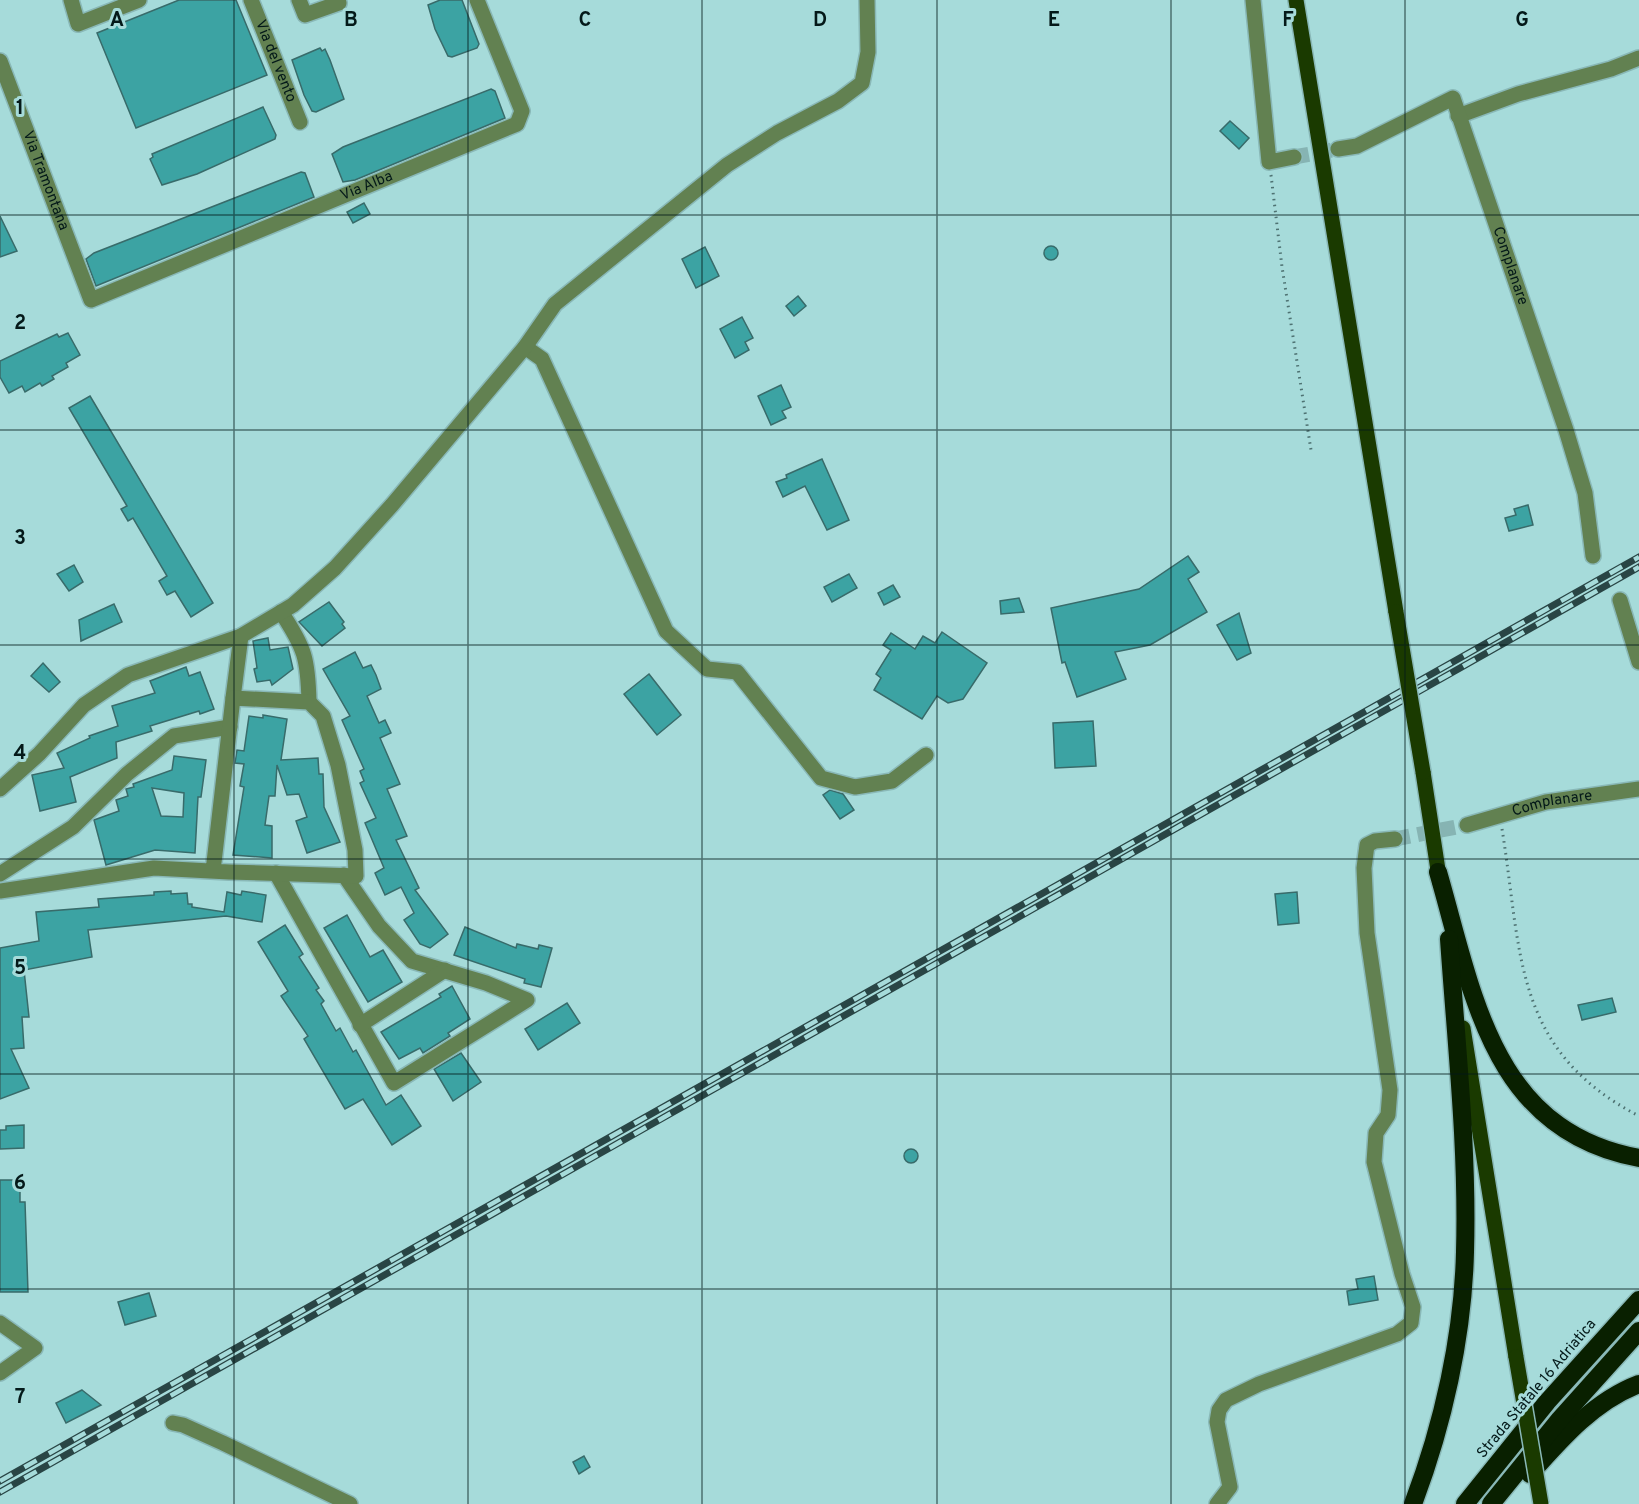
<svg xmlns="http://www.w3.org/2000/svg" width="1639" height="1504" font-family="Overpass,sans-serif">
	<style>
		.building { fill: #3ca3a3; stroke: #386b6a; stroke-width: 1.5; fill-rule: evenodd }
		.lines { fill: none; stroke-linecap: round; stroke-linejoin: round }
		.minor-tunnel { stroke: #86b4b3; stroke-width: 15; stroke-dasharray: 15 8; stroke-linecap: butt }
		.minor-casing { stroke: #89b8b7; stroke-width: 18 }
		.major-casing { stroke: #89b8b7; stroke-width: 18 }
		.highway-casing { stroke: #89b8b7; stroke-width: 21 }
		.path { stroke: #4e7272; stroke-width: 3; stroke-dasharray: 1.5 4.5; stroke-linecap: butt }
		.minor { stroke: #628151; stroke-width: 15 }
		.major { stroke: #1a3a00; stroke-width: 15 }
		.highway { stroke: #092000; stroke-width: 18 }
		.rail-casing { stroke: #294545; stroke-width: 7 }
		.rail { stroke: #a6dbda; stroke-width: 4.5; stroke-dasharray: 14; stroke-linecap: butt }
		.major-bridge-casing { stroke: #89b8b7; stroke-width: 18; stroke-linecap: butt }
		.major-bridge { stroke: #1a3a00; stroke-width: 15 }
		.grid { fill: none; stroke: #041919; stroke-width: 1.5; stroke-opacity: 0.55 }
		.labels { text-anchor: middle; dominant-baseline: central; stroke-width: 6; stroke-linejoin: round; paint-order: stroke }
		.street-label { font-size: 15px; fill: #041919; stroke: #a6dbda }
		.grid-label { font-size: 20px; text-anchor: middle; font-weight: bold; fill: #041919; stroke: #a6dbda; stroke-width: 6; stroke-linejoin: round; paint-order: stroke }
	</style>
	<rect width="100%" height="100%" fill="#a6dbda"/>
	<g class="building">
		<polygon points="179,0 236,0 267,75 136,128 97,33"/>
		<polygon points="440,0 462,0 479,44 477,48 452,57 448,56 435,29 428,5"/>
		<polygon points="320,48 322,51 325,49 330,60 344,99 316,112 312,111 304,95 292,60"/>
		<polygon points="491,89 495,91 505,118 355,180 343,182 332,154 343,147"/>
		<polygon points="263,107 276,135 275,139 197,174 162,185 150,159 153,157 152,154"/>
		<polygon points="1230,121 1249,138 1239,149 1220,131"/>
		<polygon points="301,172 305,173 314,197 96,286 86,259 94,253"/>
		<polygon points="364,203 370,214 353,223 347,212"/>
		<polygon points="0,216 17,251 0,257"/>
		<circle cx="1051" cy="253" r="7"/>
		<polygon points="705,247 719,276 696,288 682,259"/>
		<polygon points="798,296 806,306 794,316 786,306"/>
		<polygon points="742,317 753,338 745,342 749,350 735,358 720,329"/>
		<polygon points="68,333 80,355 66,363 68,367 52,376 54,379 42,386 40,383 25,392 22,386 9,393 0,377 0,361 57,334 59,337"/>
		<polygon points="781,385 791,407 782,411 786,418 771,425 758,396"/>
		<polygon points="90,396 213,603 191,617 175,591 167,595 159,581 167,576 133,518 128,521 121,509 127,506 69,408"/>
		<polygon points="822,459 849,520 827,530 805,486 783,497 776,482 787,478 786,475"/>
		<polygon points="1528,505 1533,525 1509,531 1505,518 1516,515 1514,509"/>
		<polygon points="1188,556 1199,572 1188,579 1207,612 1150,645 1115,652 1126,679 1077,697 1065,662 1062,663 1051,608 1139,589"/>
		<polygon points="74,565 83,582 69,591 57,574"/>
		<polygon points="849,574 857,588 832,602 824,587"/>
		<polygon points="893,585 900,597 884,605 878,593"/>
		<polygon points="1019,598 1024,612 1001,614 1000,601"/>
		<polygon points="329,602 344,622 342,624 345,628 322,646 299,622"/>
		<polygon points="114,604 122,622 81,641 79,620"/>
		<polygon points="1239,613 1251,653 1237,660 1217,625"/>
		<polygon points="942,632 987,663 963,699 948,703 937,696 922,719 874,690 881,678 876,674 891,650 883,645 891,633 915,649 923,636 935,643"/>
		<polygon points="268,638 270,650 288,647 293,669 272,685 270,680 257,682 254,669 257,668 253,641"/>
		<polygon points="355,652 363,668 371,665 376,675 381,689 367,696 379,723 385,720 391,733 380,738 400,784 387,789 407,836 396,840 419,888 415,890 448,934 430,948 420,944 404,920 414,913 401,887 385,895 375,873 384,868 365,823 376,818 360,783 364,781 360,771 364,769 342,720 350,716 323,669"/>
		<polygon points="43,663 60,682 49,692 31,676"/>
		<polygon points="186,667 189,676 200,672 214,709 200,714 199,711 150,726 152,731 116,742 117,758 70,777 76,802 40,811 32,775 64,768 57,753 90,738 89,736 118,726 112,706 155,693 150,681"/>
		<polygon points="649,674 681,715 657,735 624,694"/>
		<polygon points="263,715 287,719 281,760 318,758 319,774 323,774 324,807 340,842 307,853 296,821 307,817 299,794 287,795 277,765 275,796 269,796 265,825 272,826 272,858 233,855 244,787 240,786 244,764 235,763 237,750 244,751 249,716 263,718"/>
		<polygon points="1093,721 1096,766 1055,768 1053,723"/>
		<path d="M174 756 206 760 201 797H198L195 853 155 850 106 865 94 820 119 811 116 800 128 796 126 789 134 787 133 784 172 770ZM152 788 184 793 183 817 161 816Z"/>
		<polygon points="830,790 843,794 854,810 840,819 823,795"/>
		<polygon points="171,891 171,894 187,893 188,904 192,904 192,907 224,912 227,892 241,895 242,891 266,895 262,922 226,916 88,930 92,957 24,970 29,1017 22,1017 24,1048 11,1049 29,1088 0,1099 0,948 39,941 36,912 99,907 98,899 154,895 154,892"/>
		<polygon points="1297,892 1299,923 1278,925 1275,894"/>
		<polygon points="347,915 370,957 383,950 402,982 368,1002 324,928"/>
		<polygon points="285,925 303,954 299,957 319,988 316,990 324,1001 321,1004 336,1031 340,1028 353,1052 356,1050 386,1105 401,1095 421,1126 392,1145 363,1099 345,1109 304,1039 308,1036 281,996 288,991 258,942"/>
		<polygon points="465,927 516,948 517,944 538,949 539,945 552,948 541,987 524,983 525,979 454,955"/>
		<polygon points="452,986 470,1019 448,1033 450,1036 423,1053 420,1048 399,1059 381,1032 441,997 439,994"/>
		<polygon points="1612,998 1616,1012 1582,1020 1578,1005"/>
		<polygon points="567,1003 580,1023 538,1050 525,1029"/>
		<polygon points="461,1053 481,1082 453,1101 434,1069"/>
		<polygon points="24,1125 24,1148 0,1149 0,1130 6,1130 6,1126"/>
		<circle cx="911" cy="1156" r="7"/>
		<polygon points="0,1180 20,1180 20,1202 25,1202 28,1292 0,1292"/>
		<polygon points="1374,1276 1378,1300 1349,1305 1347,1291 1358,1289 1356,1279"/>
		<polygon points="149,1293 156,1316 125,1325 118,1302"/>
		<polygon points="82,1390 101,1405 66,1423 56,1403"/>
		<polygon points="584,1456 590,1467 579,1474 573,1462"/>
	</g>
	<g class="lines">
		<g class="minor-tunnel">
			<polyline points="1294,157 1338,149"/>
			<polyline points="1395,839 1467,825"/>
		</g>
		<g class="minor-casing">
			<g id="minor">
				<polyline points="71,0 78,24 139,0"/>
				<path id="s1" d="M251 0 300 122"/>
				<polyline points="299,0 305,15 339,3"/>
				<polyline points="1253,0 1269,162 1294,157"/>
				<path id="s2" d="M0 61 91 300 517 124 522 111 477 0"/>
				<polyline points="1458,116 1518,94 1611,69 1639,58"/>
				<path id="s3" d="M1338 149 1357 146 1453 98 1566 430 1585 493 1593 556"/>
				<polyline points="525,347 542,359 666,631 707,669 737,672 821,778 855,787 892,781 926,755"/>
				<polyline points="1620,600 1639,662"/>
				<path d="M281 612C305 648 308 659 309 702"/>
				<polyline points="233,698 241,636"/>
				<polyline points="0,789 39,754 84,705 128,675 241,636 293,605 335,568 392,505 525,347 555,304 727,165 777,133 838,101 862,83 868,52 867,0"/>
				<path id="s4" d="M1467 825 1546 802 1639 789"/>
				<polyline points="276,873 394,1083 527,1000 486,983 412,961 379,926 344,875"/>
				<polyline points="0,874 73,827 127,774 174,736 230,727"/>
				<polyline points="0,891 154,868 229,872 356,876 355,850 338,765 323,716 309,702 233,698 213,871"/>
				<polyline points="360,1025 445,970"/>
				<polyline points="0,1323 35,1348 0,1373"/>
				<polyline points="173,1423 183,1425 223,1443 350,1504"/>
				<polyline points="1217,1504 1230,1487 1217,1422 1219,1410 1226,1400 1259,1384 1397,1334 1411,1323 1413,1307 1402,1274 1374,1162 1376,1133 1388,1115 1390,1090 1367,933 1364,868 1367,845 1375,841 1395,839"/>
			</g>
		</g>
		<g class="major-casing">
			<g id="major">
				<polyline points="1296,0 1396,612"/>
				<polyline points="1423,772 1440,883"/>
				<polyline points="1463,1028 1516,1357"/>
			</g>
		</g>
		<g class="highway-casing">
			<g id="highway">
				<path d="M1438 872C1473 992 1491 1131 1639 1158"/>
				<path d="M1530 1474C1561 1439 1594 1401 1639 1384"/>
				<path d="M1413 1504C1443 1425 1463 1336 1465 1252 1468 1148 1456 1042 1449 939"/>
				<polyline points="1465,1504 1547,1402 1639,1300"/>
				<polyline points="1491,1504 1560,1419 1639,1331"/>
			</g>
		</g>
		<g class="path">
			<polyline points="1271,175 1282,267 1311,450"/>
			<path d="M1502 829C1522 952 1512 1050 1639 1116"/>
		</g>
		<use href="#minor" class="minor"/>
		<use href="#major" class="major"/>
		<use href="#highway" class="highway"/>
		<g class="rail-casing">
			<g id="rail">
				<polyline points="0,1481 1639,557"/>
				<polyline points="0,1492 1639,567"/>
			</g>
		</g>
		<use href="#rail" class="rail"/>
		<g class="major-bridge-casing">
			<g id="major-bridge">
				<polyline points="1396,612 1423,772"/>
				<polyline points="1516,1357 1541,1504"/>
			</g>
		</g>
		<use href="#major-bridge" class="major-bridge"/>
	</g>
	<path class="grid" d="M234 0V1504M468 0V1504M702 0V1504M937 0V1504M1171 0V1504M1405 0V1504M0 215H1639M0 430H1639M0 645H1639M0 859H1639M0 1074H1639M0 1289H1639"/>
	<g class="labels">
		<g class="street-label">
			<text stroke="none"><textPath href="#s1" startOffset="66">Via del vento</textPath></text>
			<text stroke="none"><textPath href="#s2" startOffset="128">Via Tramontana</textPath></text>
			<text stroke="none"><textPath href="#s2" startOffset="554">Via Alba</textPath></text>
			<text stroke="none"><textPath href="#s3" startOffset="304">Complanare</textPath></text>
			<text stroke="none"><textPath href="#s4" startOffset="88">Complanare</textPath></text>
			<text transform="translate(1537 1389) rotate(-50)">Strada Statale 16 Adriatica</text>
		</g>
	</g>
	<g class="grid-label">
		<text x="117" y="26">A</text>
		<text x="351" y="26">B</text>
		<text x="585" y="26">C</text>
		<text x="820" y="26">D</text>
		<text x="1054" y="26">E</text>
		<text x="1288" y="26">F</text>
		<text x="1522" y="26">G</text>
		<text x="20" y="114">1</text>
		<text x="20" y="329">2</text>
		<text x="20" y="544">3</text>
		<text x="20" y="759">4</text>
		<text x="20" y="974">5</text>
		<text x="20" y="1189">6</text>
		<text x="20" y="1403">7</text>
	</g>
</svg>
